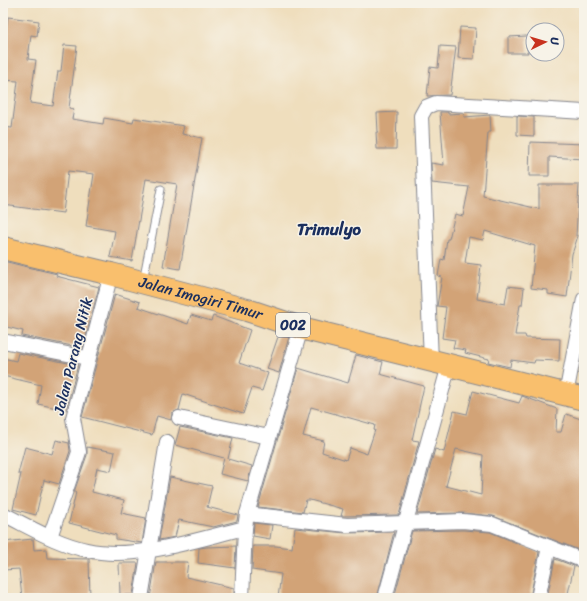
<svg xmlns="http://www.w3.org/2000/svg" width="587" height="601" font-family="Sriracha,sans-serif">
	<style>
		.building { fill: #d2a377; fill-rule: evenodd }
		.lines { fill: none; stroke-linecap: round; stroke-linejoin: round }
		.lane-casing { stroke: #85868e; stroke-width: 9 }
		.street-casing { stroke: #85868e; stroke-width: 16 }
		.primary-casing { stroke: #85868e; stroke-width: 24 }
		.lane { stroke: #fff; stroke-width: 7 }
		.street { stroke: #fff; stroke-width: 14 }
		.primary { stroke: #f9bf6d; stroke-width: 22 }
		.labels { text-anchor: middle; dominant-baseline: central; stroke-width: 3; stroke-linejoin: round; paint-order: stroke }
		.shield { fill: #f7f3e8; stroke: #5d6a87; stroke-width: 1 }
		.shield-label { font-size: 14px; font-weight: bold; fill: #1b2f5e }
		.street-label { font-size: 15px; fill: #1b2f5e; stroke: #f7f3e8 }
		.quarter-label { font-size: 17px; font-weight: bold; fill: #1b2f5e; stroke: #f7f3e8 }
	</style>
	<rect width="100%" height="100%" fill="#f7f3e8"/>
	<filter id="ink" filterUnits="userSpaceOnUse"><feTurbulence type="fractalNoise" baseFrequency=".025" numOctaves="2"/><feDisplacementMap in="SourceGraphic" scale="8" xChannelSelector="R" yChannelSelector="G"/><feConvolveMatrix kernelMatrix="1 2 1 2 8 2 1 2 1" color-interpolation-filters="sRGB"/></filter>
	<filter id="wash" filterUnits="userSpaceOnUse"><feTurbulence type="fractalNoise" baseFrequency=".012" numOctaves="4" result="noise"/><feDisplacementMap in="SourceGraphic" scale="16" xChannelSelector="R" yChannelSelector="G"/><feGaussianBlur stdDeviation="0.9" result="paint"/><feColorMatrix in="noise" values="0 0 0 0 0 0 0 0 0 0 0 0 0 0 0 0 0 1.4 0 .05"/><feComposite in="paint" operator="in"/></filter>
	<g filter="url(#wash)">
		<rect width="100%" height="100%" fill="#efdebd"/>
		<g id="blocks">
			<g class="building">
				<polygon points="8,17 39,21 37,36 31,35 28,59 36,60 30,103 53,106 58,71 61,71 64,45 77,46 69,108 74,109 72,119 103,124 104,118 133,123 134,118 184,126 182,134 202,138 180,269 163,266 177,184 146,179 132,261 110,257 115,231 86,226 94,174 68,171 63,213 3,205 3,127 12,128 18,81 3,80 3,47"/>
				<polygon points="460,27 476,28 474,59 458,58"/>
				<polygon points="527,36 528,53 508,53 508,37"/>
				<polygon points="440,46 456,47 450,95 427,96 430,67 438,68"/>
				<polygon points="397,112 396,149 377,149 376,132 378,132 377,113"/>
				<polygon points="440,112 448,112 448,114 463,113 464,117 490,115 491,132 488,132 483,196 539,209 539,185 579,185 576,236 578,236 572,254 567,297 548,294 548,290 531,288 535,246 485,231 483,240 469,237 465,263 481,265 477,299 505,304 508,286 524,288 522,305 520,305 515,335 525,335 526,338 560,339 559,361 535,360 534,363 511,360 510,367 488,362 489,359 465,353 466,350 453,348 455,340 442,338 446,307 437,306 442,277 438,276 441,259 444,260 447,239 449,239 455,214 463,216 469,187 432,183 431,163 444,165"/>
				<polygon points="517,116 534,117 534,136 517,135"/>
				<polygon points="530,142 584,144 584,159 549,157 549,176 529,176"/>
				<polygon points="3,261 57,274 56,276 99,287 83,348 22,336 23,331 3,326"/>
				<polygon points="115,294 140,302 138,307 188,324 191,315 211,321 213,316 250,330 239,363 268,373 262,391 252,388 243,414 183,394 179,410 172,413 171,420 157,416 152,435 82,417"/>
				<polygon points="279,334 289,337 279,373 267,369"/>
				<polygon points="18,353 78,365 66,410 38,404 41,385 3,376 3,358 16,361"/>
				<path d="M356 355 383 362 380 374 424 386 412 440 419 441 399 515 341 516 343 509 310 500H306L303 512 258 507 298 368 348 383ZM311 407 375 425 374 430H375L367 454 350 448 346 460 322 452 324 441 303 436Z"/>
				<path d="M473 391 519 403 522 396 557 409 556 432H561L566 414 584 420V552L493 516 463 513 417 514 435 449 444 452 454 411 467 414ZM456 449 483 455 481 495 446 486Z"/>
				<polygon points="180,427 233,438 228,459 252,466 248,481 220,474 224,458 175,445"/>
				<polygon points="56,440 69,443 70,451 59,484 44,480 36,515 13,509 21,474 18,474 25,447 52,454"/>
				<polygon points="87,447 115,452 111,471 97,468 92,492 124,500 121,513 146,518 142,543 116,539 116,535 69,523 76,492 74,492 87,455"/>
				<polygon points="170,477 212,486 207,507 238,515 237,521 213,527 179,520 175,537 159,540"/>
				<polygon points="254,523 272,525 270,539 253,536"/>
				<polygon points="295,528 346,533 394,532 377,598 278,598 281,574 252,570 253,546 276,546 292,548"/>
				<polygon points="463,530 490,532 539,552 530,598 394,598 412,531"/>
				<polygon points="33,539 34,550 46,549 47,558 89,559 90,598 22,598 19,569 3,570 3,542"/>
				<polygon points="236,546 235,568 198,563 199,548 207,547"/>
				<polygon points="555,559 574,566 567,598 547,598"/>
				<polygon points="156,562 188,562 186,577 234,588 234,598 150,598"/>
				<polygon points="119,563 138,563 133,595 120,595"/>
			</g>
		</g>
	</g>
	<g filter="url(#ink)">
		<use href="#blocks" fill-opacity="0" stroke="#85868e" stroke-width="1"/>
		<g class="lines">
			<g class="lane-casing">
				<polyline id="lane" points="143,281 161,189"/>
			</g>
			<g class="street-casing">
				<g id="street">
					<polyline points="3,341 87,358"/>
					<polyline points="431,361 421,116 426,107 436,103 584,112"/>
					<polyline points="566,395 584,299"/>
					<polyline points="179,418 269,437"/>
					<path d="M3 514C30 527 57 544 87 550 136 561 198 539 245 528L247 514 301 328"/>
					<polyline points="247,514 347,525 463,521 492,524 584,561"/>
					<polyline points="50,537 79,452 73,418 111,274"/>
					<polyline points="141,598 167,442"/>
					<polyline points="242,598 245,528"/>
					<polyline points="385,598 449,365"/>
					<polyline points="538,598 549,547"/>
				</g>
			</g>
			<g class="primary-casing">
				<g id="primary">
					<path id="s1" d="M3 248 111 274 247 310 301 328 584 399"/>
				</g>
			</g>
			<use href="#lane" class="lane"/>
			<use href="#street" class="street"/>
			<use href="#primary" class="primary"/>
		</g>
	</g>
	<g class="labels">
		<rect class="shield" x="276" y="313" width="34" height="24" rx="3"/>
		<g class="shield-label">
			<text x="293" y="325">002</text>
		</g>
		<g class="street-label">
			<text stroke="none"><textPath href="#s1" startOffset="204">Jalan Imogiri Timur</textPath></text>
			<text transform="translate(73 356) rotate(-76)">Jalan Parang Nitik</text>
		</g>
		<g class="quarter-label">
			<text x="329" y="229">Trimulyo</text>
		</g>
	</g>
	<rect width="587" height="601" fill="none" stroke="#f7f3e8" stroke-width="16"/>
	<g transform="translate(545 42) rotate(85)"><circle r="19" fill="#f7f3e8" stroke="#9fa5b1"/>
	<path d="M0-3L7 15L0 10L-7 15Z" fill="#c8321e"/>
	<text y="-6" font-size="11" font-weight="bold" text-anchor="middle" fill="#1b2f5e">U</text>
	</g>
</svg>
